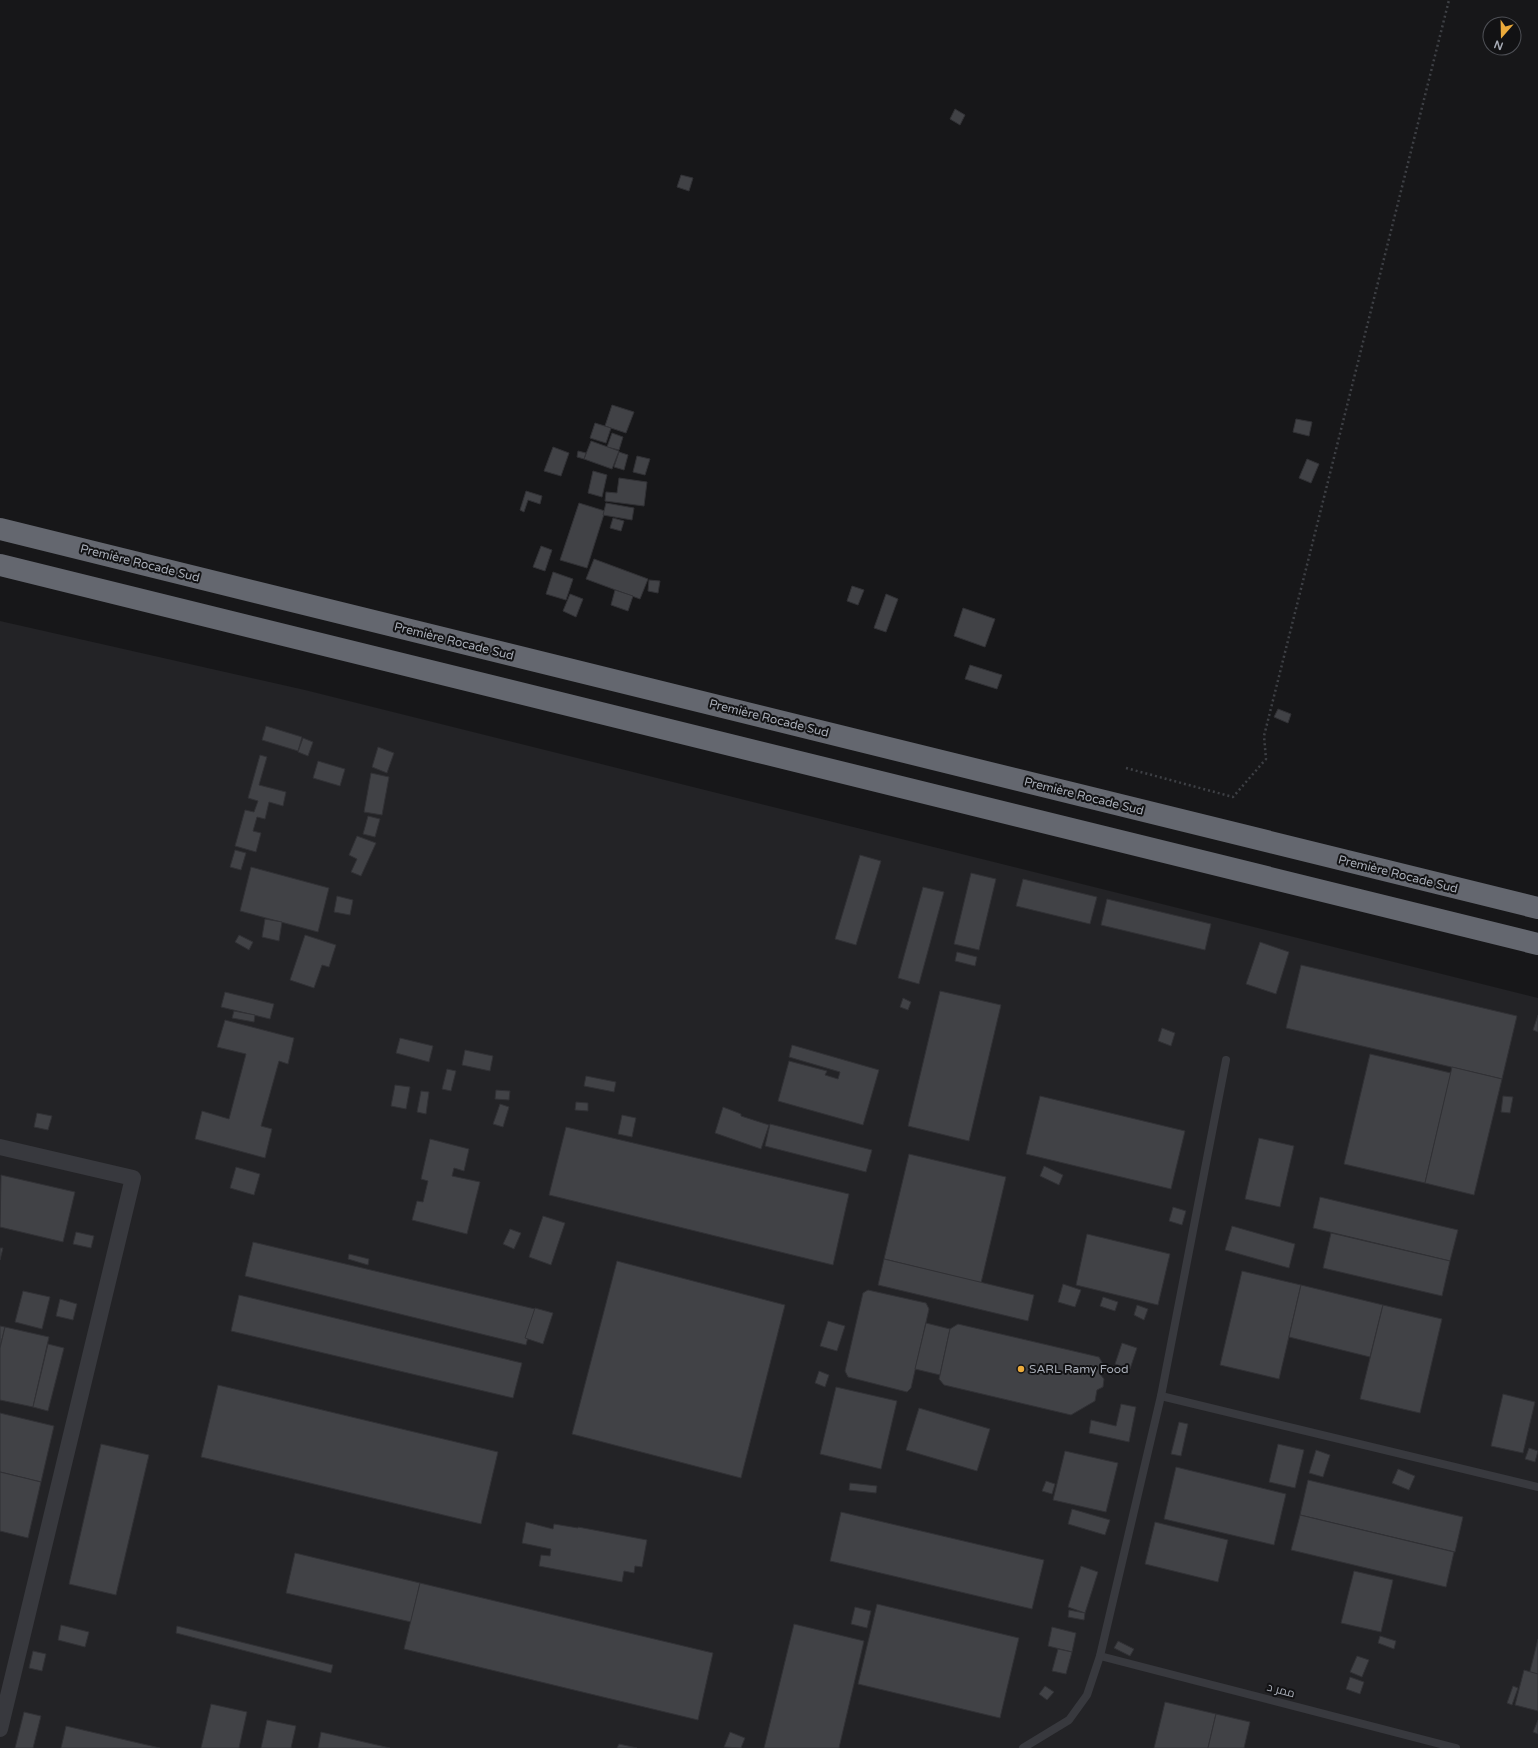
<svg xmlns="http://www.w3.org/2000/svg" width="1538" height="1748" font-family="'Varela Round',Cairo,sans-serif">
	<style>
		.built { fill: #232326 }
		.building { fill: #414246; stroke: #313135 }
		.lines { fill: none; stroke-linecap: round; stroke-linejoin: round }
		.path { stroke: #3e4045; stroke-width: 2.5; stroke-dasharray: 2 3; stroke-linecap: butt }
		.service { stroke: #38393e; stroke-width: 8 }
		.minor { stroke: #38393e; stroke-width: 16 }
		.motorway { stroke: #64676f; stroke-width: 22 }
		.poi-dot { fill: #ecab3b; stroke: #121214; stroke-width: 1.5 }
		.labels { text-anchor: middle; dominant-baseline: central; stroke-width: 4; stroke-linejoin: round; paint-order: stroke }
		.street-label { font-size: 12px; fill: #a9aeb8; stroke: #121214 }
		.poi-label { font-size: 12px; fill: #a9aeb8; stroke: #121214; text-anchor: start }
	</style>
	<rect width="100%" height="100%" fill="#171719"/>
	<polygon class="built" points="0,621 305,690 1538,998 1538,1748 0,1748"/>
	<g class="building">
		<polygon points="955,109 965,115 960,125 950,119"/>
		<polygon points="681,175 693,178 689,191 677,187"/>
		<polygon points="612,405 634,412 626,433 605,426"/>
		<polygon points="1296,419 1312,422 1309,436 1293,432"/>
		<polygon points="595,423 611,428 606,443 590,438"/>
		<polygon points="612,433 623,437 619,450 607,447"/>
		<polygon points="591,441 619,451 612,469 584,459"/>
		<polygon points="553,447 569,453 561,476 544,471"/>
		<polygon points="578,451 586,453 584,459 577,457"/>
		<polygon points="619,452 628,455 624,470 614,467"/>
		<polygon points="637,456 650,459 645,475 633,472"/>
		<polygon points="1307,459 1319,464 1311,483 1299,478"/>
		<polygon points="593,471 607,475 602,497 588,493"/>
		<polygon points="619,478 647,482 644,506 605,501 606,492 617,493"/>
		<polygon points="526,491 542,496 540,504 528,500 524,512 520,510"/>
		<polygon points="579,503 605,511 587,568 560,560"/>
		<polygon points="606,503 634,508 632,520 603,515"/>
		<polygon points="613,518 624,521 621,531 610,528"/>
		<polygon points="541,546 552,550 545,571 533,567"/>
		<polygon points="594,559 648,579 640,599 586,579"/>
		<polygon points="553,572 573,579 566,600 546,594"/>
		<polygon points="649,580 660,581 658,593 648,591"/>
		<polygon points="852,586 864,590 858,605 847,601"/>
		<polygon points="615,590 633,596 628,611 611,605"/>
		<polygon points="570,594 583,599 576,617 563,611"/>
		<polygon points="886,594 898,599 886,632 874,628"/>
		<polygon points="963,608 995,619 985,647 954,636"/>
		<polygon points="970,665 1002,675 997,689 965,679"/>
		<polygon points="1278,709 1291,714 1288,723 1274,717"/>
		<polygon points="266,726 302,737 298,751 262,740"/>
		<polygon points="303,738 313,742 308,756 298,752"/>
		<polygon points="378,747 394,753 387,773 372,767"/>
		<polygon points="260,755 267,757 259,785 286,792 283,806 269,802 265,819 257,817 253,831 261,833 256,852 235,846 245,810 254,812 258,801 248,798"/>
		<polygon points="318,761 345,769 340,786 313,778"/>
		<polygon points="371,773 389,777 382,815 364,812"/>
		<polygon points="368,816 380,819 375,837 363,834"/>
		<polygon points="357,836 376,843 361,876 351,872 357,859 349,855"/>
		<polygon points="235,850 246,853 241,870 230,867"/>
		<polygon points="860,855 881,861 856,945 835,939"/>
		<polygon points="251,867 329,888 318,932 240,911"/>
		<polygon points="971,873 996,879 979,950 954,944"/>
		<polygon points="1023,879 1097,897 1090,924 1016,906"/>
		<polygon points="923,887 944,892 919,984 898,978"/>
		<polygon points="337,896 353,900 350,915 334,912"/>
		<polygon points="1107,899 1211,924 1205,950 1101,925"/>
		<polygon points="265,919 282,922 279,941 262,937"/>
		<polygon points="239,935 253,942 249,950 235,942"/>
		<polygon points="305,935 336,945 329,967 322,965 314,988 290,980"/>
		<polygon points="1260,942 1289,952 1276,994 1246,984"/>
		<polygon points="957,952 977,957 975,966 955,961"/>
		<polygon points="1301,965 1517,1016 1502,1079 1286,1028"/>
		<polygon points="940,991 1001,1005 969,1141 908,1126"/>
		<polygon points="225,992 274,1004 270,1019 221,1007"/>
		<polygon points="903,998 911,1002 908,1010 900,1007"/>
		<polygon points="234,1011 255,1015 254,1022 232,1018"/>
		<polygon points="1538,1015 1538,1032 1533,1030"/>
		<polygon points="225,1020 294,1038 288,1064 279,1061 261,1126 272,1129 265,1158 195,1139 202,1111 229,1119 246,1054 217,1047"/>
		<polygon points="1162,1028 1175,1033 1171,1046 1158,1041"/>
		<polygon points="400,1038 433,1046 429,1062 396,1053"/>
		<polygon points="792,1045 879,1070 863,1125 778,1101 789,1061 827,1071 825,1075 838,1079 840,1072 789,1057"/>
		<polygon points="465,1050 493,1056 490,1071 462,1065"/>
		<polygon points="1370,1054 1451,1073 1425,1183 1344,1164"/>
		<polygon points="1452,1067 1502,1079 1474,1195 1425,1183"/>
		<polygon points="447,1069 456,1071 451,1091 442,1089"/>
		<polygon points="586,1076 616,1082 614,1092 584,1086"/>
		<polygon points="395,1085 410,1087 406,1109 391,1106"/>
		<polygon points="496,1090 510,1091 509,1100 495,1099"/>
		<polygon points="421,1091 429,1092 426,1114 417,1112"/>
		<polygon points="1040,1096 1185,1131 1171,1189 1026,1154"/>
		<polygon points="1503,1096 1513,1097 1510,1113 1501,1112"/>
		<polygon points="576,1102 588,1103 588,1111 575,1110"/>
		<polygon points="500,1104 509,1107 503,1127 493,1124"/>
		<polygon points="723,1107 741,1114 741,1116 769,1125 761,1149 715,1133"/>
		<polygon points="37,1113 52,1116 48,1130 34,1127"/>
		<polygon points="622,1115 636,1118 632,1137 618,1134"/>
		<polygon points="770,1124 872,1150 866,1172 765,1146"/>
		<polygon points="566,1127 849,1194 833,1265 549,1195"/>
		<polygon points="1259,1138 1294,1146 1280,1207 1245,1199"/>
		<polygon points="430,1139 469,1149 464,1171 454,1168 452,1176 480,1182 467,1234 412,1220 417,1201 423,1202 428,1181 421,1179"/>
		<polygon points="909,1154 1006,1177 981,1283 884,1259"/>
		<polygon points="1044,1166 1063,1175 1059,1185 1040,1176"/>
		<polygon points="236,1167 260,1174 254,1195 230,1188"/>
		<polygon points="1,1175 75,1192 63,1242 0,1227"/>
		<polygon points="1320,1197 1458,1230 1450,1261 1313,1228"/>
		<polygon points="1173,1207 1186,1211 1182,1225 1169,1221"/>
		<polygon points="543,1216 565,1223 551,1265 529,1257"/>
		<polygon points="1232,1226 1295,1244 1289,1268 1225,1250"/>
		<polygon points="510,1229 521,1233 514,1249 503,1244"/>
		<polygon points="76,1232 94,1236 91,1248 73,1244"/>
		<polygon points="1331,1233 1450,1261 1442,1296 1323,1268"/>
		<polygon points="1087,1234 1170,1254 1158,1305 1076,1285"/>
		<polygon points="253,1242 535,1309 526,1345 245,1276"/>
		<polygon points="0,1248 3,1248 0,1260"/>
		<polygon points="349,1254 369,1259 368,1265 348,1259"/>
		<polygon points="884,1259 1034,1295 1028,1321 878,1285"/>
		<polygon points="617,1261 785,1305 741,1478 572,1434"/>
		<polygon points="1242,1271 1301,1285 1279,1379 1220,1365"/>
		<polygon points="1063,1284 1081,1290 1075,1307 1058,1302"/>
		<polygon points="1301,1285 1383,1305 1370,1357 1289,1337"/>
		<polygon points="868,1290 926,1303 929,1309 911,1388 907,1392 848,1377 845,1371 863,1293"/>
		<polygon points="23,1291 50,1297 42,1329 15,1322"/>
		<polygon points="239,1295 522,1363 513,1398 231,1331"/>
		<polygon points="1103,1297 1118,1302 1115,1311 1100,1306"/>
		<polygon points="60,1299 77,1304 73,1320 56,1316"/>
		<polygon points="1137,1305 1148,1309 1144,1320 1134,1315"/>
		<polygon points="1383,1305 1442,1319 1420,1413 1360,1399"/>
		<polygon points="535,1308 553,1313 543,1344 525,1338"/>
		<polygon points="828,1321 845,1326 837,1351 820,1346"/>
		<polygon points="926,1323 950,1329 940,1375 915,1369"/>
		<polygon points="958,1324 1099,1357 1103,1364 1100,1374 1104,1379 1103,1387 1097,1390 1095,1401 1071,1415 944,1385 939,1379 940,1375 950,1329"/>
		<polygon points="0,1326 5,1327 0,1348"/>
		<polygon points="5,1327 49,1337 33,1407 0,1400 0,1348"/>
		<polygon points="1122,1343 1137,1348 1130,1369 1115,1364"/>
		<polygon points="48,1344 64,1348 48,1411 33,1407"/>
		<polygon points="819,1371 829,1375 825,1387 815,1383"/>
		<polygon points="218,1385 498,1452 481,1524 201,1457"/>
		<polygon points="836,1387 897,1401 881,1469 820,1454"/>
		<polygon points="1503,1394 1535,1402 1523,1453 1491,1446"/>
		<polygon points="1121,1404 1136,1407 1129,1442 1089,1433 1091,1420 1116,1426"/>
		<polygon points="919,1408 990,1429 977,1471 906,1450"/>
		<polygon points="0,1413 54,1426 41,1482 0,1472"/>
		<polygon points="1179,1422 1188,1424 1181,1456 1171,1454"/>
		<polygon points="101,1444 149,1455 116,1595 69,1584"/>
		<polygon points="1278,1444 1304,1450 1295,1488 1269,1482"/>
		<polygon points="1529,1448 1538,1451 1535,1462 1525,1459"/>
		<polygon points="1316,1450 1330,1455 1323,1477 1309,1473"/>
		<polygon points="1065,1451 1118,1463 1106,1512 1053,1500"/>
		<polygon points="1176,1467 1286,1494 1274,1545 1164,1519"/>
		<polygon points="1398,1469 1415,1476 1409,1490 1392,1483"/>
		<polygon points="0,1472 41,1482 28,1538 0,1531"/>
		<polygon points="1308,1480 1463,1517 1455,1552 1300,1515"/>
		<polygon points="1046,1481 1055,1484 1052,1494 1042,1491"/>
		<polygon points="850,1483 877,1486 876,1493 849,1490"/>
		<polygon points="1072,1509 1110,1520 1105,1535 1068,1524"/>
		<polygon points="841,1512 1044,1560 1032,1609 830,1561"/>
		<polygon points="1300,1515 1454,1552 1446,1587 1291,1550"/>
		<polygon points="526,1522 553,1529 554,1524 578,1528 578,1527 647,1540 642,1567 635,1566 634,1573 624,1571 622,1582 539,1566 541,1555 550,1556 551,1549 522,1543"/>
		<polygon points="1155,1522 1228,1540 1218,1582 1145,1564"/>
		<polygon points="295,1553 420,1583 411,1622 286,1593"/>
		<polygon points="1081,1566 1098,1572 1085,1613 1068,1607"/>
		<polygon points="1354,1571 1393,1580 1381,1632 1341,1623"/>
		<polygon points="420,1583 713,1653 698,1720 404,1649"/>
		<polygon points="877,1604 1019,1638 1000,1718 858,1684"/>
		<polygon points="855,1607 871,1611 867,1628 851,1624"/>
		<polygon points="1069,1610 1085,1613 1084,1620 1068,1617"/>
		<polygon points="794,1624 864,1641 839,1748 764,1748"/>
		<polygon points="61,1625 89,1632 85,1647 58,1640"/>
		<polygon points="177,1626 333,1665 331,1673 176,1633"/>
		<polygon points="1052,1627 1076,1633 1072,1652 1048,1646"/>
		<polygon points="1380,1636 1396,1641 1394,1649 1378,1643"/>
		<polygon points="1538,1639 1538,1677 1529,1675"/>
		<polygon points="1118,1641 1134,1649 1130,1656 1114,1648"/>
		<polygon points="1058,1649 1072,1652 1066,1674 1052,1671"/>
		<polygon points="33,1651 46,1654 42,1671 29,1668"/>
		<polygon points="1357,1656 1369,1660 1362,1677 1350,1672"/>
		<polygon points="1524,1670 1538,1674 1538,1711 1515,1705"/>
		<polygon points="1350,1677 1364,1682 1360,1694 1346,1689"/>
		<polygon points="1045,1686 1054,1692 1047,1700 1039,1694"/>
		<polygon points="1513,1686 1518,1688 1512,1705 1507,1703"/>
		<polygon points="1165,1702 1216,1714 1208,1748 1154,1748"/>
		<polygon points="211,1704 247,1712 239,1748 201,1748"/>
		<polygon points="24,1712 41,1716 33,1748 15,1748"/>
		<polygon points="1216,1714 1250,1722 1244,1748 1208,1748"/>
		<polygon points="267,1720 296,1726 291,1748 261,1748"/>
		<polygon points="1538,1720 1538,1734 1533,1732"/>
		<polygon points="66,1726 160,1748 61,1748"/>
		<polygon points="321,1732 390,1748 318,1748"/>
		<polygon points="730,1732 745,1738 741,1748 724,1747"/>
		<polygon points="619,1744 637,1748 617,1748"/>
	</g>
	<g class="lines">
		<polyline class="path" points="1126,768 1233,797 1266,759 1264,736 1449,0"/>
		<g class="service">
			<polyline points="1161,1396 1538,1487"/>
			<polyline points="1100,1656 1456,1748"/>
			<polyline points="1023,1748 1069,1720 1087,1695 1100,1656 1161,1396 1226,1060"/>
		</g>
		<polyline class="minor" points="0,1147 133,1178 0,1729"/>
		<g class="motorway">
			<polyline points="0,529 1538,908"/>
			<polyline points="0,565 1538,944"/>
		</g>
	</g>
	<circle class="poi-dot" cx="1021" cy="1369" r="4"/>
	<g class="labels">
		<g class="street-label">
			<text transform="translate(140 563) rotate(14)">Première Rocade Sud</text>
			<text transform="translate(454 641) rotate(14)">Première Rocade Sud</text>
			<text transform="translate(769 718) rotate(14)">Première Rocade Sud</text>
			<text transform="translate(1084 796) rotate(14)">Première Rocade Sud</text>
			<text transform="translate(1398 874) rotate(14)">Première Rocade Sud</text>
			<text transform="translate(1281 1690) rotate(15)">ممر د</text>
		</g>
		<g class="poi-label">
			<text x="1029" y="1369">SARL Ramy Food</text>
		</g>
	</g>
	<g transform="translate(1502 36) rotate(200)"><circle r="19" fill="#121214" stroke="#4e5056"/>
	<path d="M0-3L7 15L0 10L-7 15Z" fill="#ecab3b"/>
	<text y="-6" font-size="11" font-weight="bold" text-anchor="middle" fill="#a9aeb8">N</text>
	</g>
</svg>
